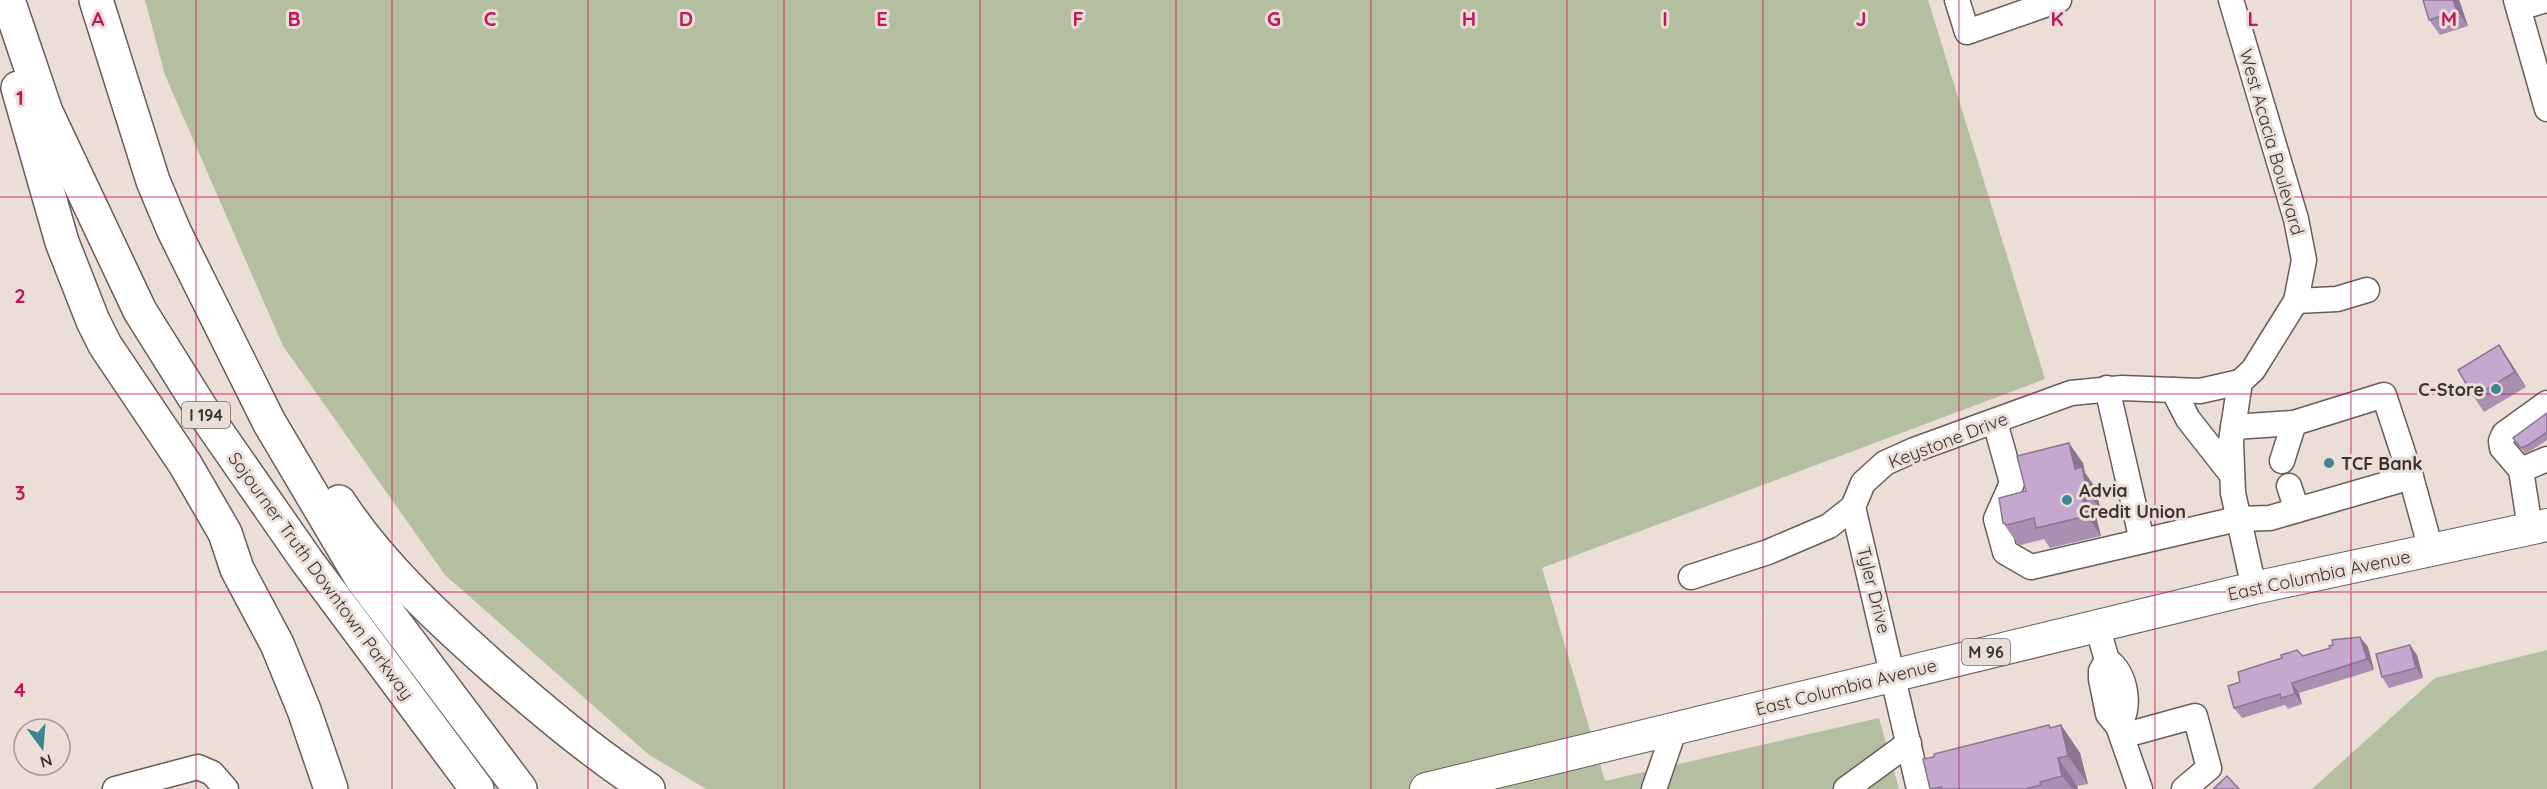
<svg xmlns="http://www.w3.org/2000/svg" width="2547" height="789" font-family="Quicksand,sans-serif">
	<style>
		.green { fill: #b4bfa1 }
		.lines { fill: none; stroke-linecap: round; stroke-linejoin: round }
		.minor-casing { stroke: #685d57; stroke-width: 27 }
		.major-casing { stroke: #685d57; stroke-width: 34 }
		.highway-casing { stroke: #685d57; stroke-width: 36 }
		.minor { stroke: #fff; stroke-width: 24 }
		.major { stroke: #fff; stroke-width: 32 }
		.highway { stroke: #fff; stroke-width: 33 }
		.wall { fill: #a990b1 }
		.shaded-wall { fill: #8a7690 }
		.building { fill: #c5a8ce; stroke: #8a7690; stroke-width: 1.5 }
		.grid { fill: none; stroke: #c2185b; stroke-width: 1.5; stroke-opacity: 0.55 }
		.poi-dot { fill: #3e858f; stroke: #ebded7; stroke-width: 2 }
		.labels { text-anchor: middle; dominant-baseline: central; stroke-width: 6; stroke-linejoin: round; paint-order: stroke }
		.shield { fill: #ebded7; stroke: #6e6764; stroke-width: 1.5 }
		.shield-label { font-size: 16px; font-weight: bold; fill: #393432 }
		.street-label { font-size: 18px; fill: #393432; stroke: #ebded7 }
		.poi-label { font-size: 18px; font-weight: bold; fill: #393432; stroke: #ebded7; text-anchor: start }
		.grid-label { font-size: 20px; text-anchor: middle; font-weight: bold; fill: #c2185b; stroke: #ebded7; stroke-width: 6; stroke-linejoin: round; paint-order: stroke }
	</style>
	<rect width="100%" height="100%" fill="#ebded7"/>
	<g class="green">
		<polygon points="145,0 1928,0 2045,379 1542,568 1605,781 1879,718 1899,789 706,789 648,754 445,575 283,346 165,75"/>
		<polygon points="2547,650 2547,789 2312,789 2435,678"/>
	</g>
	<g class="lines">
		<g class="minor-casing">
			<g id="minor">
				<polyline points="1957,0 1967,32 2059,0"/>
				<polyline points="2231,0 2296,219 2304,260 2296,301 2253,370 2240,382 2231,441 2233,493 2254,588"/>
				<polyline points="2516,0 2547,109"/>
				<polyline points="2519,8 2546,0"/>
				<polyline points="2296,301 2337,299 2367,290"/>
				<polyline points="2107,388 2142,541"/>
				<polyline points="2173,390 2188,419 2232,475"/>
				<polyline points="1995,422 2012,483 1996,519 2005,552 2031,567 2237,519 2270,518 2411,477 2431,550"/>
				<polyline points="2233,427 2294,423 2384,395 2411,477"/>
				<polyline points="2282,461 2294,423"/>
				<polyline points="2521,470 2502,448 2501,441 2504,434 2547,403"/>
				<polyline points="2289,486 2297,510"/>
				<polyline points="1853,507 1919,789"/>
				<polyline points="2530,528 2521,470 2547,459"/>
				<polyline points="1691,577 1768,552 1829,526 1853,507 1863,483 1885,463 1914,450 2071,393 2122,388 2200,391 2240,382"/>
				<path d="M2097 626 2107 660C2126 673 2132 707 2118 726"/>
				<polyline points="2107,660 2101,671 2101,679 2108,714 2118,726 2140,789"/>
				<polyline points="2122,736 2195,716 2209,768 2184,789"/>
				<polyline points="115,789 198,767 212,773 226,789"/>
				<polyline points="1654,789 1675,728"/>
				<polyline points="1846,789 1909,743"/>
			</g>
		</g>
		<g class="major-casing">
			<polyline id="major" points="1426,789 2254,588 2547,525"/>
		</g>
		<g class="highway-casing">
			<g id="highway">
				<polyline points="8,0 46,112 140,311 204,413 307,561 477,789"/>
				<polyline points="96,0 153,181 174,231 269,422 362,579 520,789"/>
				<polyline points="18,88 62,242 93,321 105,345 185,464 225,533 237,569 277,644 304,710 331,789"/>
				<path d="M339 502C380 565 438 618 494 668 543 711 593 753 648 789"/>
			</g>
		</g>
		<use href="#minor" class="minor"/>
		<use href="#major" class="major"/>
		<use href="#highway" class="highway"/>
	</g>
	<g class="wall">
		<polygon points="2459,0 2468,26 2440,35 2429,20"/>
		<polygon points="2509,360 2526,387 2484,412 2474,397"/>
		<polygon points="2547,413 2547,440 2532,450 2525,453 2513,438"/>
		<polygon points="2083,463 2085,473 2095,487 2101,511 2095,512 2101,536 2050,548 2044,539 2021,545 2017,543 2003,523 2026,491"/>
		<polygon points="2360,637 2368,647 2374,670 2299,693 2302,704 2288,709 2285,705 2242,718 2234,708 2240,682 2303,656 2330,648 2333,645"/>
		<polygon points="2417,655 2423,678 2389,688 2382,677"/>
		<polygon points="2049,725 2051,728 2061,725 2080,753 2088,784 2077,786 2078,789 1930,789"/>
	</g>
	<g class="shaded-wall">
		<polygon points="2453,0 2459,0 2468,26 2457,11"/>
		<polygon points="2499,345 2509,360 2526,387 2515,372"/>
		<polygon points="2069,443 2083,463 2085,473 2095,487 2101,511 2087,491 2075,469"/>
		<polygon points="2081,493 2095,512 2101,536 2087,516"/>
		<polygon points="2360,637 2368,647 2374,670 2367,659"/>
		<polygon points="2410,645 2417,655 2423,678 2416,668"/>
		<polygon points="2292,683 2299,693 2302,704 2295,694"/>
		<polygon points="2049,725 2067,750 2061,725 2080,753 2088,784 2068,756 2050,728"/>
		<polygon points="2058,758 2077,786 2078,789 2072,789 2062,776"/>
	</g>
	<g class="building">
		<polygon points="2423,0 2453,0 2457,11 2429,20"/>
		<polygon points="2499,345 2515,372 2474,397 2458,370"/>
		<polygon points="2547,413 2547,432 2528,445 2521,448 2513,438"/>
		<polygon points="2069,443 2075,469 2082,467 2087,491 2081,493 2087,516 2036,528 2034,518 2007,525 2003,523 1999,498 2026,491 2017,456"/>
		<polygon points="2360,637 2367,659 2292,683 2295,694 2281,698 2280,694 2234,708 2228,686 2240,682 2238,672 2282,658 2281,655 2297,650 2303,656 2330,648 2329,646 2333,645 2332,640"/>
		<polygon points="2410,645 2416,668 2382,677 2376,654"/>
		<polygon points="2049,725 2050,728 2061,725 2068,756 2058,758 2062,776 2040,782 2041,785 2025,789 1942,789 1941,787 1930,789 1923,759 1934,757 1934,754"/>
		<polygon points="2227,776 2239,789 2213,789"/>
	</g>
	<path class="grid" d="M196 0V789M392 0V789M588 0V789M784 0V789M980 0V789M1176 0V789M1371 0V789M1567 0V789M1763 0V789M1959 0V789M2155 0V789M2351 0V789M0 197H2547M0 394H2547M0 592H2547"/>
	<g class="poi-dot">
		<circle cx="2496" cy="389" r="6"/>
		<circle cx="2329" cy="463" r="6"/>
		<circle cx="2067" cy="500" r="6"/>
	</g>
	<g class="labels">
		<g class="shield">
			<rect x="182" y="402" width="48" height="26" rx="4.5"/>
			<rect x="1962" y="639" width="48" height="26" rx="4.5"/>
		</g>
		<g class="shield-label">
			<text x="206" y="415">I 194</text>
			<text x="1986" y="652">M 96</text>
		</g>
		<g class="street-label">
			<text transform="translate(2272 142) rotate(74)">West Acacia Boulevard</text>
			<text transform="translate(1948 440) rotate(-21)">Keystone Drive</text>
			<text transform="translate(2319 575) rotate(-12)">East Columbia Avenue</text>
			<text transform="translate(321 576) rotate(54)">Sojourner Truth Downtown Parkway</text>
			<text transform="translate(1874 590) rotate(76)">Tyler Drive</text>
			<text transform="translate(1846 687) rotate(-14)">East Columbia Avenue</text>
		</g>
		<g class="poi-label">
			<text x="2484" y="389" text-anchor="end">C-Store</text>
			<text x="2341" y="463">TCF Bank</text>
			<text x="2079" y="490">Advia<tspan x="2079" dy="21">Credit Union</tspan></text>
		</g>
	</g>
	<g class="grid-label">
		<text x="98" y="26">A</text>
		<text x="294" y="26">B</text>
		<text x="490" y="26">C</text>
		<text x="686" y="26">D</text>
		<text x="882" y="26">E</text>
		<text x="1078" y="26">F</text>
		<text x="1274" y="26">G</text>
		<text x="1469" y="26">H</text>
		<text x="1665" y="26">I</text>
		<text x="1861" y="26">J</text>
		<text x="2057" y="26">K</text>
		<text x="2253" y="26">L</text>
		<text x="2449" y="26">M</text>
		<text x="20" y="105">1</text>
		<text x="20" y="303">2</text>
		<text x="20" y="500">3</text>
		<text x="20" y="697">4</text>
	</g>
	<g transform="translate(42 747) rotate(164)"><circle r="28" fill="#ebded7" stroke="#a49a95" stroke-width="1.5"/>
	<path d="M0-4.5L10 22L0 15L-10 22Z" fill="#3e858f"/>
	<text y="-9" font-size="16" font-weight="bold" text-anchor="middle" fill="#393432">N</text>
	</g>
</svg>
